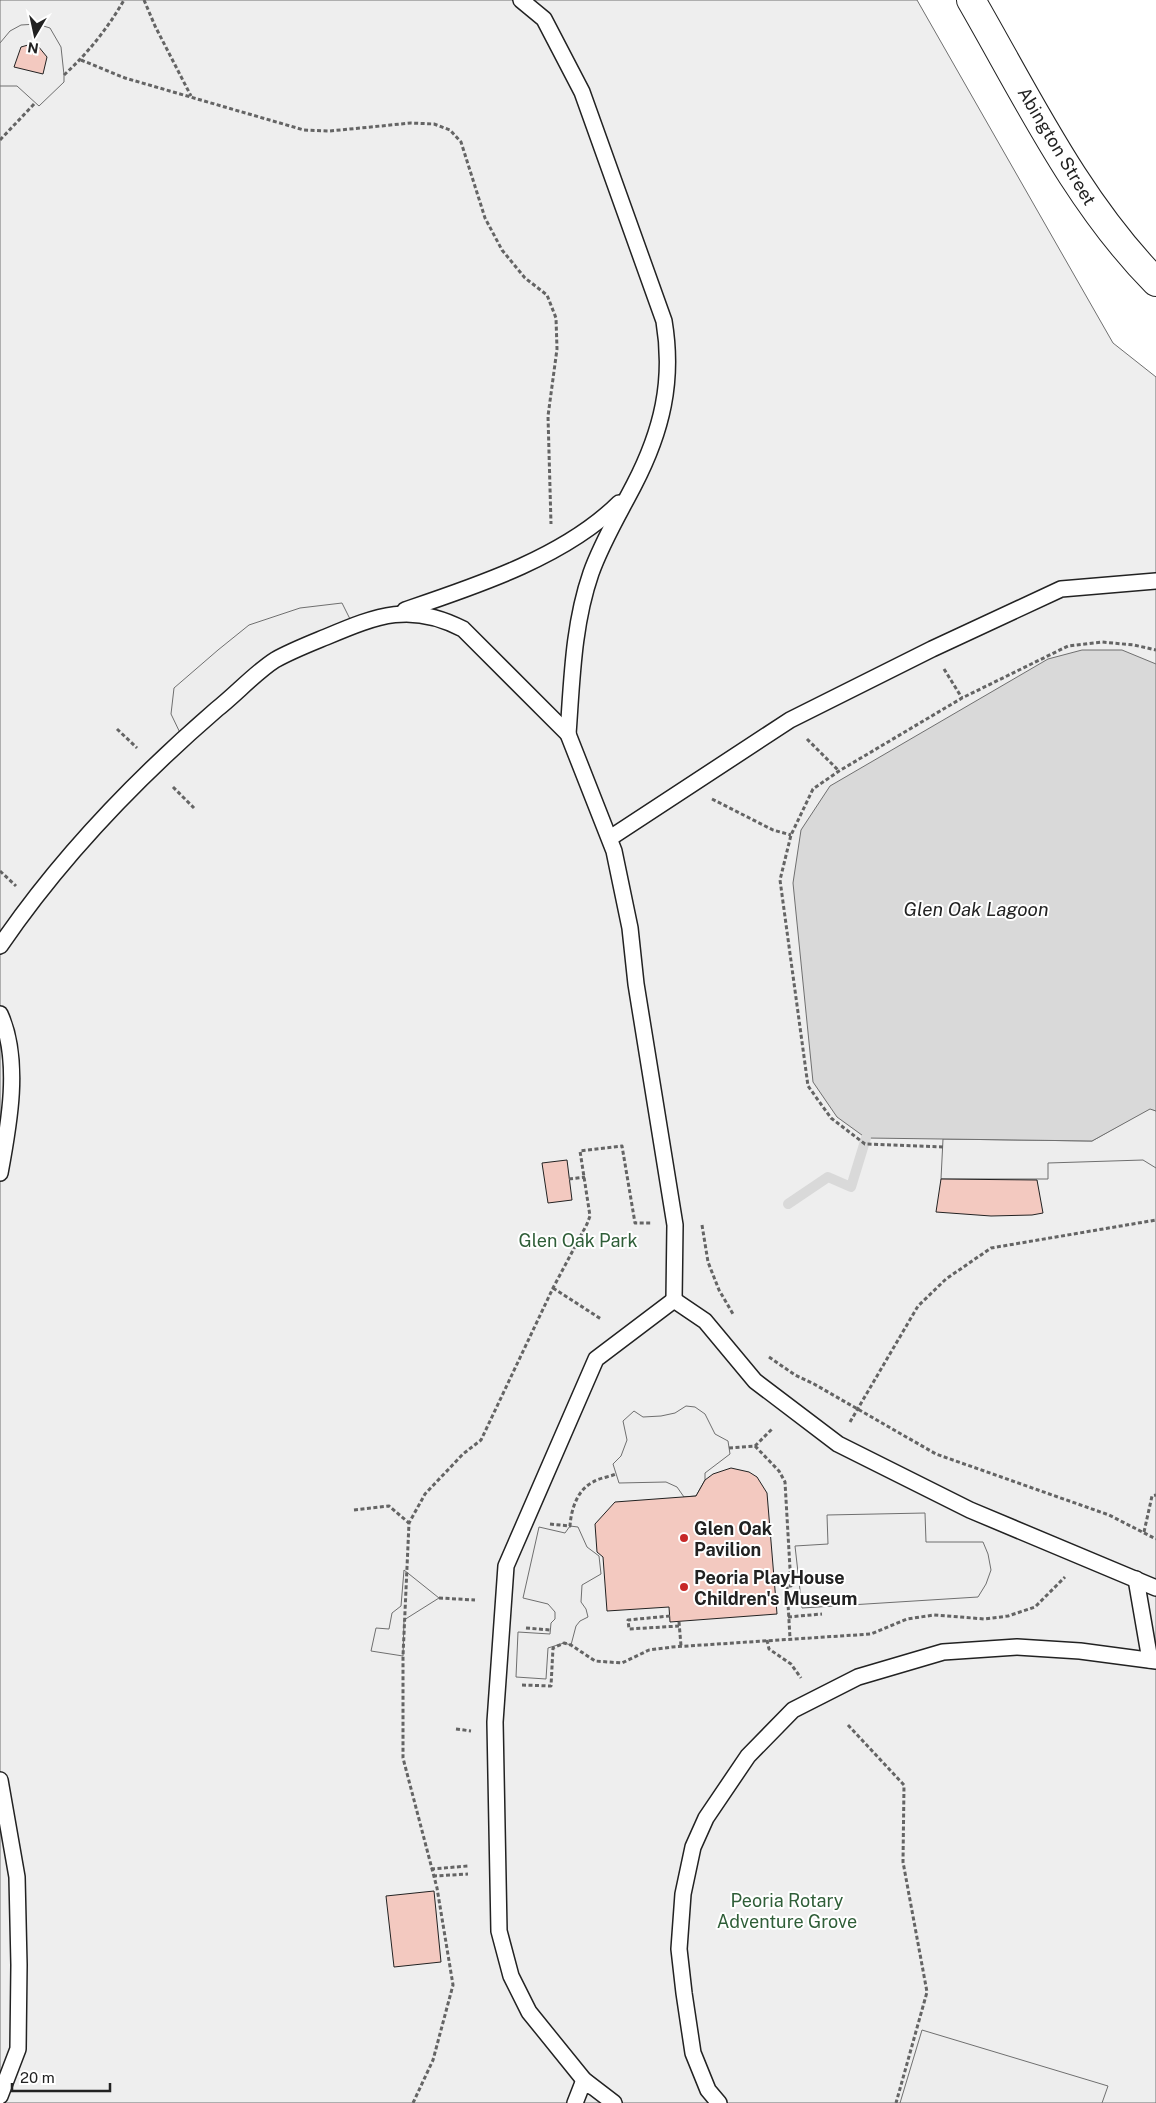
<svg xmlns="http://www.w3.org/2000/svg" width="1156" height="2103" font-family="'Public Sans',sans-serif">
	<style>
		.green { fill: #eee; stroke: #6f6f6f }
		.parking { fill: #ededed; stroke: #6f6f6f }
		.water { fill: #d9d9d9; stroke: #6f6f6f }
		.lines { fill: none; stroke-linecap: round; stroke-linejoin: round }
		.stream { stroke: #d9d9d9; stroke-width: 10 }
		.building { fill: #f3c9c0; stroke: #222 }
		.service-casing { stroke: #222; stroke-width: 18 }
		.tertiary-casing { stroke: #222; stroke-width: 30 }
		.path { stroke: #646464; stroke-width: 3; stroke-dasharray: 4 2.5; stroke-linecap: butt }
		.service { stroke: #fff; stroke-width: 15 }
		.tertiary { stroke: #fff; stroke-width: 28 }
		.poi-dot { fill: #c62828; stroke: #fff; stroke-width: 2 }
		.labels { text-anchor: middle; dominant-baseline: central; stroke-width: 4; stroke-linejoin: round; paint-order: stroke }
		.street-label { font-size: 18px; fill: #222; stroke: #fff }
		.park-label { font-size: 18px; fill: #2f5e38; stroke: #fff }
		.poi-label { font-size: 18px; font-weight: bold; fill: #222; stroke: #fff; text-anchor: start }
		.water-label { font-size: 19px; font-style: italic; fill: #222; stroke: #fff }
	</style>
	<rect width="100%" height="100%" fill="#fff"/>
	<polygon class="green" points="0,0 917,0 1113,343 1156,377 1156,2103 0,2103"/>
	<g class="parking">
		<polygon points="37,24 50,28 61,47 64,75 64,82 39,106 17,86 0,86 0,43 10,31 21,25"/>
		<polygon points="342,603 353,625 274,661 183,739 171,714 174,688 218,650 249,625 300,608"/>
		<polygon points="1150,1108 1156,1111 1156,1168 1143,1160 1048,1163 1048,1179 941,1179 943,1139 1092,1141"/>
		<polygon points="686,1406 695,1407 705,1414 715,1434 728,1441 730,1454 705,1473 705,1480 696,1496 684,1497 677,1487 666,1482 619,1483 613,1464 621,1456 627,1440 623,1421 634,1411 643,1417 661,1416 675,1413"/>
		<polygon points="925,1513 926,1542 983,1542 988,1554 991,1570 986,1584 978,1597 802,1608 795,1546 828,1544 827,1515"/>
		<polygon points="570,1526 578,1527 587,1547 599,1556 601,1574 582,1585 581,1602 586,1609 588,1617 580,1621 576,1626 571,1645 564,1643 548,1648 546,1679 516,1677 518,1632 550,1634 551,1623 555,1619 555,1612 548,1604 523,1598 539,1527 565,1533"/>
		<polygon points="404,1570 439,1598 404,1620 403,1656 371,1651 376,1628 389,1629 392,1613 401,1606"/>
		<polygon points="922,2030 1108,2086 1102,2103 900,2103"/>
	</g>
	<polygon class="water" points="1082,650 1122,650 1156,664 1156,1111 1150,1109 1092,1141 866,1138 837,1117 813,1082 793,883 801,830 830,786 1048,659"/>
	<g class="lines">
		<polyline class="stream" points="788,1204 828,1177 851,1187 866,1138"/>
	</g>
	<g class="building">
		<polygon points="28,45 38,46 47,57 43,74 14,67 21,47"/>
		<polygon points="567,1160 572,1200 548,1203 542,1163"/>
		<polygon points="941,1179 1037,1180 1043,1213 1032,1215 991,1216 936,1212"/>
		<polygon points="731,1468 749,1472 757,1477 767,1493 777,1614 670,1622 669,1607 607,1611 603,1557 597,1552 595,1524 615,1502 696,1496 705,1480 713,1474"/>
		<polygon points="434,1891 441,1962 394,1967 386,1896"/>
	</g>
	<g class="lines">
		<g class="service-casing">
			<g id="service">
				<path d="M521 0 544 19 582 92 664 321C674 381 662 431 634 485 619 514 602 542 591 573 573 625 572 680 568 734"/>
				<path d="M405 610C476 586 565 557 619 503"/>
				<polyline points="610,838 790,720 932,649 1061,589 1156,581"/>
				<path d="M0 946C60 858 136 779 217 709 235 695 256 672 275 660 291 651 309 644 326 637 378 615 411 602 463 629L568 734 614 851 630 928 636 984 675 1225 674 1300"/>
				<path d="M0 1014C21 1060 9 1125 0 1173"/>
				<polyline points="674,1300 705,1321 755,1381 838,1444 970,1510 1156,1588"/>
				<polyline points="1136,1579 1150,1660"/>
				<polyline points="0,1780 17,1877 19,1965 18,2049 0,2096"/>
				<polyline points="575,2103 584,2080 590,2086"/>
				<polyline points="614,2103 584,2080 529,2012 511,1976 499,1931 495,1722 506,1566 596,1359 674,1300"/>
				<polyline points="719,2103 708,2090 693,2053 684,1993 679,1949 683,1894 693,1847 706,1818 748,1756 793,1710 858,1677 943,1652 1017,1647 1080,1651 1156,1661"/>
			</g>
		</g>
		<g class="tertiary-casing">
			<path id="tertiary" d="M971 0C1027 97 1077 202 1156 282"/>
		</g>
		<g class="path">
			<polyline points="144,0 155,26 191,96"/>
			<polyline points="81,60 125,78 304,130 330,131 411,123 434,124 450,130 461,142 485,218 502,250 525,278 547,295 556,318 557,349 548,416 551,524"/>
			<path d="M64 75C88 53 108 28 124 0"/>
			<polyline points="0,140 35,103"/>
			<polyline points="944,669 962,698"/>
			<polyline points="117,729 137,748"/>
			<polyline points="807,739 839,771"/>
			<polyline points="173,787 194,808"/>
			<polyline points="712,799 773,830 791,835"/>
			<polyline points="0,871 16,886"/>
			<polyline points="943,1147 865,1144 831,1118 808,1086 780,880 791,835 813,789 839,771 962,698 1068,646 1102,642 1134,645 1156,650"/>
			<polyline points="569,1179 585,1177"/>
			<polyline points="702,1225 708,1262 719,1290 733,1314"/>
			<polyline points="553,1288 601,1319"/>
			<polyline points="769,1357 795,1375 814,1384 936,1454 1109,1515 1156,1539"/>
			<polyline points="850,1422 918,1306 946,1279 991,1248 1156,1220"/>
			<polyline points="755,1446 779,1471 785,1482 791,1586 787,1586 790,1638"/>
			<polyline points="729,1448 755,1446 772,1429"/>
			<polyline points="354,1510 389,1506 409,1523"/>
			<path d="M550 1524 570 1526C571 1510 577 1490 593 1482 599 1478 609 1477 616 1474"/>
			<polyline points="1144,1532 1152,1496 1156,1495"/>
			<polyline points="439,1598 475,1600"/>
			<polyline points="670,1616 628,1620 629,1629 679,1626"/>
			<polyline points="788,1617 822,1614"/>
			<polyline points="679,1622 681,1646"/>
			<polyline points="526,1628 550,1630"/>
			<polyline points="767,1640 769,1649 791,1664 801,1678"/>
			<polyline points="522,1685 551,1686 553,1648 564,1643 571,1645 595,1661 622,1663 649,1650 672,1647 871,1634 907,1619 934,1615 985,1619 1008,1616 1035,1607 1065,1577"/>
			<polyline points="848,1725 904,1785 903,1862 927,1992 896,2103"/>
			<polyline points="456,1729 471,1731"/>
			<polyline points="431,1869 468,1866"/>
			<polyline points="433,1876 468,1874"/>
			<polyline points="413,2103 433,2060 453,1985 437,1888 403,1758 403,1656 409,1523 425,1494 463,1454 481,1440 553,1288 587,1224 590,1216 580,1151 622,1146 635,1223 651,1223"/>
		</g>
		<use href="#service" class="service"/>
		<use href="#tertiary" class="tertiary"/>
	</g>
	<g class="poi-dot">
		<circle cx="684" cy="1538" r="5"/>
		<circle cx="684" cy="1587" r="5"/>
	</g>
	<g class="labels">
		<g class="street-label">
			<text transform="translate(1057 146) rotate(59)">Abington Street</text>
		</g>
		<g class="park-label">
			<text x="578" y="1240">Glen Oak Park</text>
			<text x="787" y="1900">Peoria Rotary<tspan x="787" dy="21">Adventure Grove</tspan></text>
		</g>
		<g class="poi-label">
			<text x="694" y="1528">Glen Oak<tspan x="694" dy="21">Pavilion</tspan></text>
			<text x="694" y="1577">Peoria PlayHouse<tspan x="694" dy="21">Children's Museum</tspan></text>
		</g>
		<g class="water-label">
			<text x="976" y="909">Glen Oak Lagoon</text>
		</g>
	</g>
	<g transform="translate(35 35) rotate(189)" stroke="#ffffff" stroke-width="4" paint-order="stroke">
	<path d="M0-4L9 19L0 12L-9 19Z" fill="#222222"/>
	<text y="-8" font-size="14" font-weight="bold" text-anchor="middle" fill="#222222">N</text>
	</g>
	<path d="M12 2083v8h98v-8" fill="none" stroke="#222222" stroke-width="2.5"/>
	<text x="20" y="2083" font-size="15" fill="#222222" stroke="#ffffff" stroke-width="4" paint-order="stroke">20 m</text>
</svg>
